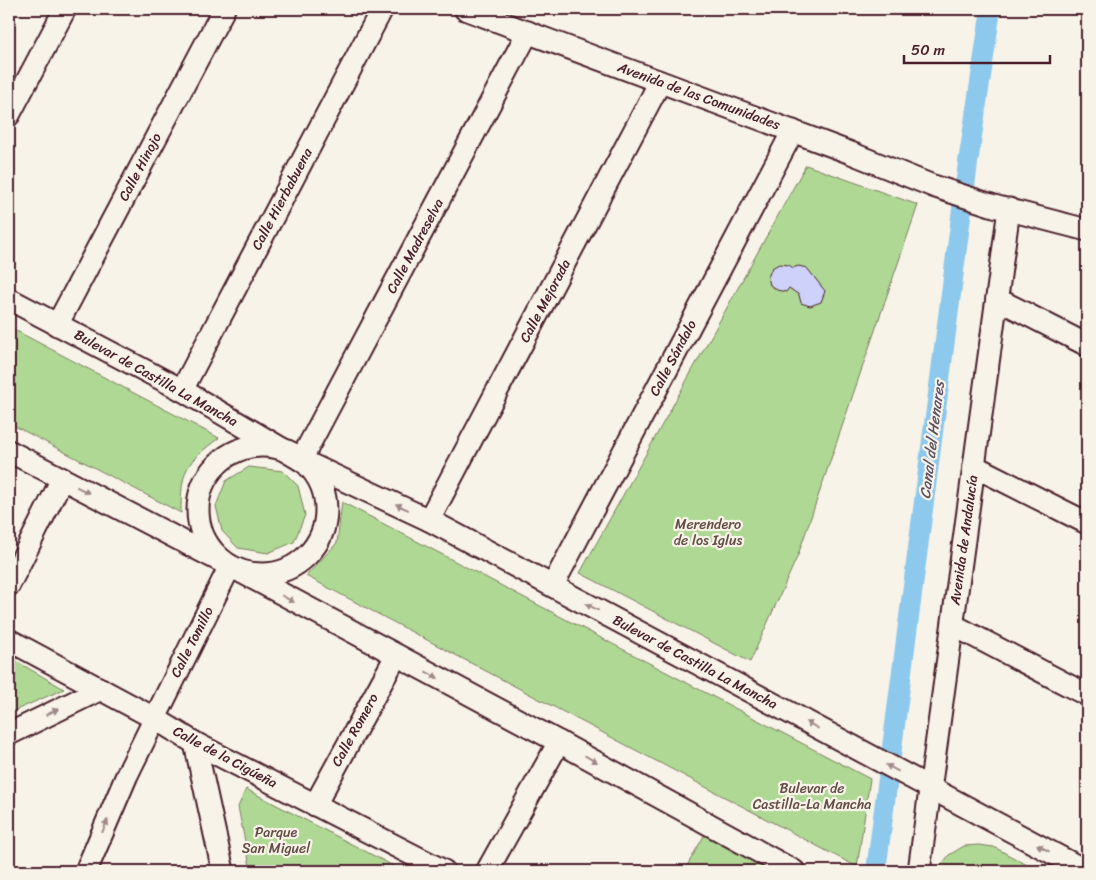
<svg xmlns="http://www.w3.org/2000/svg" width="1096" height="880" font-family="Sriracha,sans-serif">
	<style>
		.green { fill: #afd895; stroke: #7c7c60 }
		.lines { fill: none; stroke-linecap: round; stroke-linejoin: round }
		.canal { stroke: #8dc8ed; stroke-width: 20 }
		.building { fill: #ced2fb; stroke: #4a1f2b }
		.minor-casing { stroke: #4a1f2b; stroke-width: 25 }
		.minor { stroke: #f7f3e8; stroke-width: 21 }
		.oneway { fill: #a0898a }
		.labels { text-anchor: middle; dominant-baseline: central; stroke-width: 4.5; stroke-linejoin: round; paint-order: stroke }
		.street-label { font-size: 14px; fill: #4a1f2b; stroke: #f7f3e8 }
		.park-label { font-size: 14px; fill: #634d46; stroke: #f7f3e8 }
		.water-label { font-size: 15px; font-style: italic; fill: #5e5265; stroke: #f7f3e8 }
	</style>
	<rect width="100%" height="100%" fill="#f7f3e8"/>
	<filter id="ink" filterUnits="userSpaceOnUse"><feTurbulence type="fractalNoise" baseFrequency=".02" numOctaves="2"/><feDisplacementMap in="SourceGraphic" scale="10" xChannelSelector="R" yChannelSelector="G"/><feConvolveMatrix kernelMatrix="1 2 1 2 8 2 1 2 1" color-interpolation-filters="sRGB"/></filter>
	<g filter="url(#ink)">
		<g class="green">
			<polygon points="806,165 918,205 798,555 750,662 580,573"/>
			<path d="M9 327 219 438C185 463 181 470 181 513L9 423Z"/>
			<polygon points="249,467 283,471 298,486 305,515 294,542 268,553 238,548 222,531 216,506 226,481"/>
			<polygon points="342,502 870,779 857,867 306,576 337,543"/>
			<polygon points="9,657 64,689 9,713"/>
			<polygon points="246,789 403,871 251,871 238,807"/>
			<polygon points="705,834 782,871 684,871"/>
			<polygon points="979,845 994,847 1038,871 937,871 949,855 964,846"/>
		</g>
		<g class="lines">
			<polyline class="canal" points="876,871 968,163 991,9"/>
		</g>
		<polygon class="building" points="779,264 789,265 793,268 798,266 807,268 825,291 821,302 810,306 801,303 799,295 789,288 786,292 777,290 770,285 768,277 772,268"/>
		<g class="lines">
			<g class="minor-casing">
				<g id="minor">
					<polyline points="465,9 851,153 933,186 994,206 1087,230"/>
					<polyline points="9,115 65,9"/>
					<polyline points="9,299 182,390 301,460 429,520 1086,871"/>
					<polyline points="997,299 1087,345"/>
					<polyline points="57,325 224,9"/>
					<polyline points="182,390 382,9"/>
					<circle cx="262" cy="510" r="64"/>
					<polyline points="9,451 230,566 559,742 794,871"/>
					<polyline points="301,460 528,32"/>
					<polyline points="974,466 1087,523"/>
					<polyline points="429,520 660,82"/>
					<polyline points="9,585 62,479"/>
					<polyline points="553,585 793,131"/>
					<polyline points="953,625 1087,695"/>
					<polyline points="9,640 154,718 195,743 444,871"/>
					<polyline points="9,734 101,689"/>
					<polyline points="195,743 223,871"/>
					<polyline points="315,805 396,656"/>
					<polyline points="86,871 127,775 230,566"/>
					<polyline points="487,871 559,742"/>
					<polyline points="919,871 1009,209"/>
				</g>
			</g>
			<use href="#minor" class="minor"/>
		</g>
		<defs><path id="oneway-solid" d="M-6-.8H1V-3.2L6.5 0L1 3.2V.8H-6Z" transform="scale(1.25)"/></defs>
		<g class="oneway">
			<use href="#oneway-solid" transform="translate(83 490) rotate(27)"/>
			<use href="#oneway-solid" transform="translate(402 507) rotate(-155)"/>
			<use href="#oneway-solid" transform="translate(288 599) rotate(28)"/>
			<use href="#oneway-solid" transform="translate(592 607) rotate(-152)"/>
			<use href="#oneway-solid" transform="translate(432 675) rotate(28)"/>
			<use href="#oneway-solid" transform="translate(52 712) rotate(-26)"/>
			<use href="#oneway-solid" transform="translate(812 725) rotate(-152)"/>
			<use href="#oneway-solid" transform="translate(591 759) rotate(29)"/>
			<use href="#oneway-solid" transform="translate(892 768) rotate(-152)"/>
			<use href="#oneway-solid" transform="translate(105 826) rotate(-67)"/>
			<use href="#oneway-solid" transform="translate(1043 848) rotate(-152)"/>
		</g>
	</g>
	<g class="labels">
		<g class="street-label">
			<text transform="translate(699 96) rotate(20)">Avenida de las Comunidades</text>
			<text transform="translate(140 167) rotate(-62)">Calle Hinojo</text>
			<text transform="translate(282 199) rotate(-62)">Calle Hierbabuena</text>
			<text transform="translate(415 246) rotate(-62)">Calle Madreselva</text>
			<text transform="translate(545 301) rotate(-62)">Calle Mejorada</text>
			<text transform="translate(673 358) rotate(-62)">Calle Sándalo</text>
			<text transform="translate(156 378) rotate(29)">Bulevar de Castilla La Mancha</text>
			<text transform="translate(964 540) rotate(-82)">Avenida de Andalucía</text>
			<text transform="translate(192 642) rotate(-63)">Calle Tomillo</text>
			<text transform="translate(695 662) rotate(28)">Bulevar de Castilla La Mancha</text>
			<text transform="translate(355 730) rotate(-61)">Calle Romero</text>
			<text transform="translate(225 757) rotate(28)">Calle de la Cigúeña</text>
		</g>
		<g class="park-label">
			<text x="708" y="524">Merendero<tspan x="708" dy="16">de los Iglus</tspan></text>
			<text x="812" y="788">Bulevar de<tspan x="812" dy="16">Castilla-La Mancha</tspan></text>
			<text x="276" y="832">Parque<tspan x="276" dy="16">San Miguel</tspan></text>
		</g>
		<g class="water-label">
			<text transform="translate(932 440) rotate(-83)">Canal del Henares</text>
		</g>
	</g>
	<rect width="1096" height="880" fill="none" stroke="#f7f3e8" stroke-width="30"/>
	<rect x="15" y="15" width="1066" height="850" fill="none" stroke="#4a1f2b" stroke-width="2" filter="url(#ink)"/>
	<path d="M904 55v8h146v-8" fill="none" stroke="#4a1f2b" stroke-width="2.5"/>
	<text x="911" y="55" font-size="15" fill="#4a1f2b" stroke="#f7f3e8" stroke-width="4" paint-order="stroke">50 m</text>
</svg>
